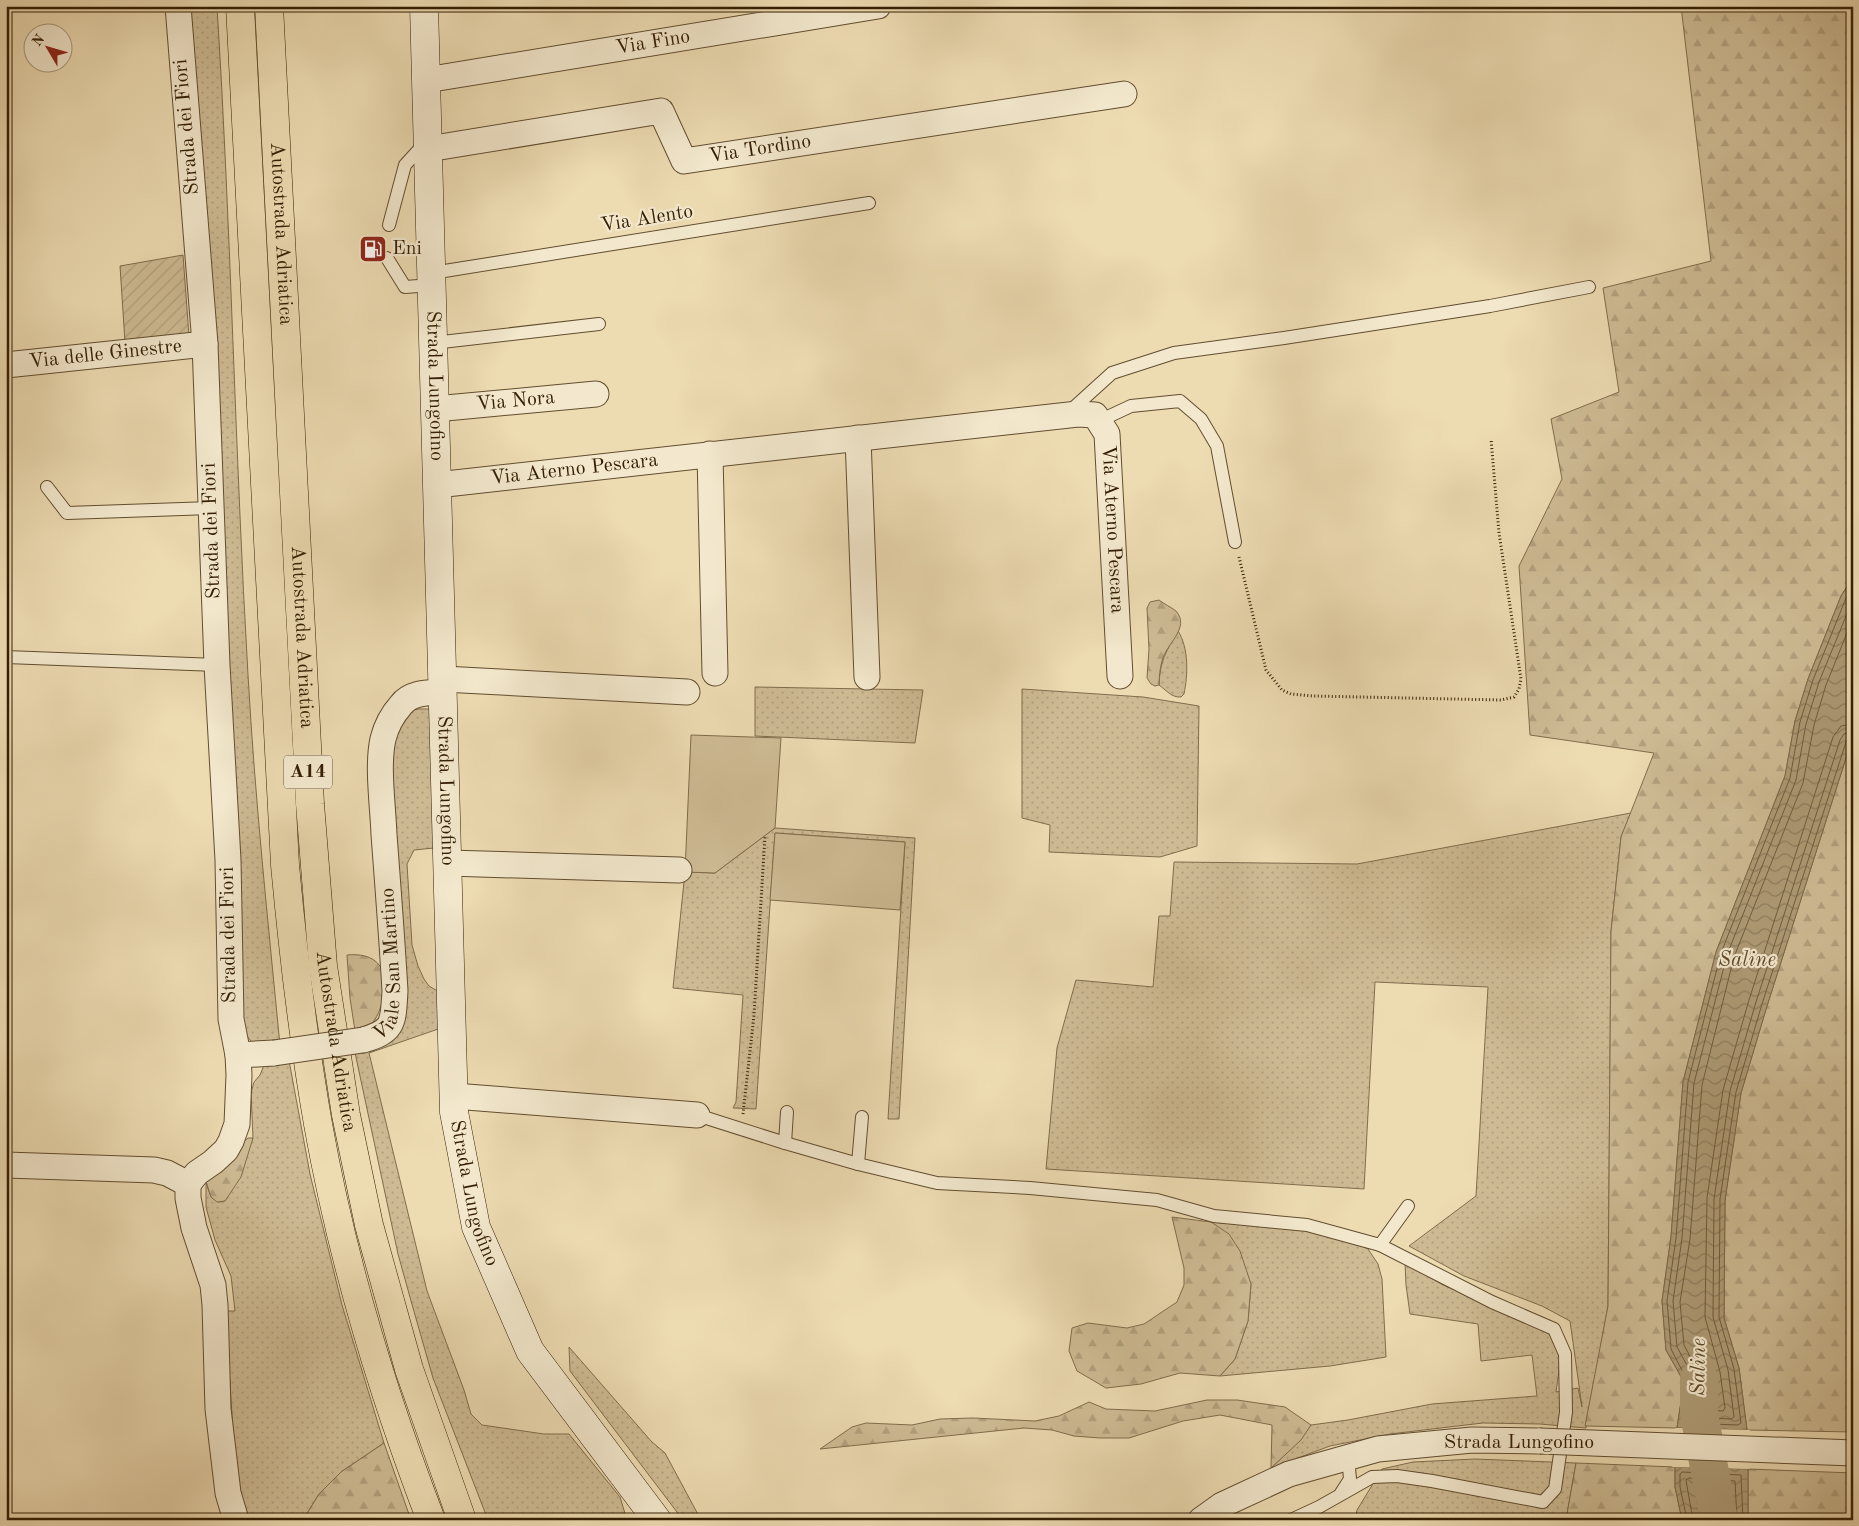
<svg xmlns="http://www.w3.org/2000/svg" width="1859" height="1526" font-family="'Old Standard TT',serif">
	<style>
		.grass { fill: url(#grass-dots); stroke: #816c4c }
		.forest { fill: url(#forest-firs); stroke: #816c4c }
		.park { fill: #cebb94; stroke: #816c4c }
		.garden { fill: url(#garden-furrows); stroke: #816c4c }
		.water { fill: url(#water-waves); stroke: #7d6948 }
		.pier { fill: #eddbb2 }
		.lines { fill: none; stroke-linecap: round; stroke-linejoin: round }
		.shore { stroke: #715c3c; stroke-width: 1 }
		.river { stroke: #ae9b76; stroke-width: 38 }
		.service-casing { stroke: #624d2f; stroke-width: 14 }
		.minor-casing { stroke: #624d2f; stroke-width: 27 }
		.secondary-casing { stroke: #341e03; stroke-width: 29 }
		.motorway-casing { stroke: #341e03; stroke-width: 29 }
		.path { stroke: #341e03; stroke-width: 3; stroke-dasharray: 1 2.5; stroke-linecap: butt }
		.service { stroke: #f3e8cd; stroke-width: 12 }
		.minor { stroke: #f3e8cd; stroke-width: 25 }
		.secondary { stroke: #f3e8cd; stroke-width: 28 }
		.motorway { stroke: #eddbb2; stroke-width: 28 }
		.minor-bridge-casing { stroke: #624d2f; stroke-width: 27; stroke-linecap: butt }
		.minor-bridge { stroke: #f3e8cd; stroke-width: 25 }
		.labels { text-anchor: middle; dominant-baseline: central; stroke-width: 4.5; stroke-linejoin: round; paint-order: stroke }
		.shield { fill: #f3e8cd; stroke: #6d5b40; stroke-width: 1 }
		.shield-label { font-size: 19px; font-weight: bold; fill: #341e03 }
		.street-label { font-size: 20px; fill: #341e03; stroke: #f3e8cd }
		.poi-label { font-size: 20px; fill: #341e03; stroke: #f3e8cd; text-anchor: start }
		.water-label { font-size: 21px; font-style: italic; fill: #5f4a2b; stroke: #f3e8cd }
	</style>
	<defs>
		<pattern id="grass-dots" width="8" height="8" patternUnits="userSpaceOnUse" patternTransform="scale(1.25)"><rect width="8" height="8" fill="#cebb94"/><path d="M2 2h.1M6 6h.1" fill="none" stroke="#b2a07e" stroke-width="1.8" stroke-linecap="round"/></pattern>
		<pattern id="forest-firs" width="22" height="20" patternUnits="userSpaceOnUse" patternTransform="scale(1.25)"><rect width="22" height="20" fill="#cebb94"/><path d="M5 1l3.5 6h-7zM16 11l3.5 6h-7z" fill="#b2a07e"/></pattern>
		<pattern id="garden-furrows" width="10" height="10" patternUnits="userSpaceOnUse" patternTransform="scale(1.25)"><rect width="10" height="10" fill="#cebb94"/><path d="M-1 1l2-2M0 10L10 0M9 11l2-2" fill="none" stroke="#b2a07e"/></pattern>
		<pattern id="water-waves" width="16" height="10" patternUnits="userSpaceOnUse" patternTransform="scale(1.25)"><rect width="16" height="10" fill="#ae9b76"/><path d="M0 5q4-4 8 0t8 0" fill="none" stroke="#8e7e5f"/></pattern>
	</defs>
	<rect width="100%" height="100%" fill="#eddbb2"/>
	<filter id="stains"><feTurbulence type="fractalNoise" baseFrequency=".004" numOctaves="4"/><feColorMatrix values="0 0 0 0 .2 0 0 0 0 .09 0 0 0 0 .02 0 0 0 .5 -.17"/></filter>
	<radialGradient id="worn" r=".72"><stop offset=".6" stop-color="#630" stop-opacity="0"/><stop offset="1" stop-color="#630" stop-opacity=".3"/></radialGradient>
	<g class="grass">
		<path d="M185 6H217C231 229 235 452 248 675 255 799 268 922 280 1045L252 1042 242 1031Z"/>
		<path d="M1178 631C1189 648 1188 675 1184 694L1181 697C1172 698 1166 690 1159 685 1160 660 1166 652 1178 631Z"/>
		<polygon points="755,687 923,690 915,743 755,736"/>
		<polygon points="1022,689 1143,697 1199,706 1197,846 1160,857 1049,852 1050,825 1022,818"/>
		<polygon points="418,709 433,709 434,848 414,850 407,864 412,945 418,966 424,979 429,986 439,992 441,1028 369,1053 427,1291 464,1390 471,1414 482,1425 544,1434 569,1434 620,1497 627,1520 488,1520 433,1378 413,1308 398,1254 354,1048 381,1041 391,733 409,711"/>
		<path d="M1631 813 1621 837 1611 931 1608 1306 1586 1428 1540 1424 1483 1423 1390 1434 1330 1446 1271 1468 1300 1440 1311 1425 1348 1420 1432 1404 1537 1396 1532 1355 1481 1361 1478 1324 1410 1314 1406 1285 1405 1263 1443 1285 1541 1326C1566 1349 1560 1361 1556 1392L1578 1388 1582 1407 1570 1321 1542 1306 1464 1276 1409 1246 1476 1196 1488 987 1375 982 1364 1189 1046 1169 1057 1048 1076 980 1153 987 1159 916H1170L1174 862 1357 864Z"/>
		<polygon points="775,828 915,838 899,1119 888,1119 905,842 775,833 756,1109 733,1108 736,1102 743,995 673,988 685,872 715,873"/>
		<polygon points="288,1055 310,1174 342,1305 384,1443 341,1472 319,1494 303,1520 246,1520 236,1474 225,1311 235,1311 231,1276 215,1240 206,1207 206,1183 211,1197 218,1202 225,1201 253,1138 251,1093 254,1082 260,1075 265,1063"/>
		<polygon points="1211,1222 1313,1230 1357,1244 1368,1249 1378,1264 1382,1279 1386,1357 1330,1366 1220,1376 1235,1359 1248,1321 1251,1284"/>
		<polygon points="569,1347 651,1441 665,1453 701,1520 683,1520 570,1371"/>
		<polygon points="1475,1459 1576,1463 1566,1520 1355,1520 1357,1510 1382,1469 1413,1462"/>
	</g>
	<g class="forest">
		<polygon points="1681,6 1853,6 1853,577 1841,596 1808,679 1795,721 1785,776 1716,952 1683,1082 1671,1237 1662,1301 1666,1350 1684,1382 1677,1428 1585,1426 1608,1306 1611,931 1621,837 1654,753 1530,735 1519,566 1562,479 1551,419 1619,392 1603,288 1711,261"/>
		<path d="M1159 600C1164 604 1171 607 1176 611 1191 628 1165 645 1162 661 1160 668 1159 677 1159 685L1155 686 1151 684 1147 678 1149 649 1147 608 1150 602Z"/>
		<polygon points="1853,736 1853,1432 1747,1430 1739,1368 1724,1318 1725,1200 1741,1093 1767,1006"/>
		<path d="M347 955C359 954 372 955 380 966 390 980 382 1019 367 1028 364 1030 359 1030 355 1031L350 998Z"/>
		<polygon points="248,1138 253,1138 241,1177 225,1201 217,1202 211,1197 204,1175"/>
		<polygon points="1172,1217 1211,1222 1229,1234 1240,1251 1251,1284 1248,1321 1235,1359 1220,1376 1180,1373 1141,1384 1106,1388 1077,1371 1069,1351 1072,1328 1088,1323 1127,1328 1144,1324 1177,1302 1184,1285 1184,1268"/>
		<polygon points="1207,1400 1237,1400 1285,1407 1311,1425 1301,1440 1271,1468 1272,1425 1220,1415 1183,1421 1129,1438 1100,1438 1074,1436 1052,1430 1024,1428 820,1449 852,1427 866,1423 912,1425 940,1419 973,1418 1035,1421 1059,1416 1089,1402 1106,1409 1155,1411"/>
		<polygon points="384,1443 411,1520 303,1520 319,1494 341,1472"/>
		<polygon points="1576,1463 1675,1467 1675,1487 1682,1520 1566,1520"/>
		<polygon points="1748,1469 1853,1473 1853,1520 1748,1520"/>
	</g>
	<g class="park">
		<polygon points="691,735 781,738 775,828 715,873 685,872"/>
		<polygon points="775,833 905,842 900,910 770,900"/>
	</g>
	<polygon class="garden" points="183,255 189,336 125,342 120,266"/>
	<g class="water">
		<polygon points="1853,577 1853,736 1767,1006 1741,1093 1725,1200 1724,1318 1739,1368 1747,1430 1677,1428 1684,1382 1666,1350 1662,1301 1671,1237 1683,1082 1716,952 1785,776 1795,721 1808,679 1841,596"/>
		<polygon points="1675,1467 1748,1469 1748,1520 1682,1520 1675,1487"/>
	</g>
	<g class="pier">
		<polygon points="1675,1428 1750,1430 1750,1431 1747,1433 1677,1431"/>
		<polygon points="1674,1464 1748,1467 1750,1469 1672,1467"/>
	</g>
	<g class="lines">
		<g class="shore">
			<polyline points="1853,587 1846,598 1813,680 1800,722 1790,778 1721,953 1688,1082 1676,1238 1667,1301 1671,1349 1688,1382 1683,1421 1685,1423 1738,1425 1741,1423 1734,1369 1719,1317 1720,1199 1736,1092 1762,1004 1846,742 1848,738 1853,738"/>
			<polyline points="1853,599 1819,682 1806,724 1796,780 1727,955 1694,1083 1682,1238 1673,1301 1677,1347 1695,1380 1690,1415 1692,1417 1731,1419 1734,1417 1728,1370 1713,1317 1714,1199 1730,1091 1756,1002 1840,740 1844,734 1853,731"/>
			<polyline points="1853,618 1826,685 1814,725 1803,783 1734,957 1702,1085 1690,1239 1680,1302 1684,1345 1702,1379 1699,1408 1701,1410 1723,1411 1725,1408 1720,1372 1705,1317 1707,1198 1723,1090 1749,1000 1833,737 1841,726 1853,724"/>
			<polyline points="1687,1520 1680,1487 1680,1474 1682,1472 1741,1475 1743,1520"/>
			<polyline points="1693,1520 1687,1486 1686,1480 1689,1478 1735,1481 1737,1520"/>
			<polyline points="1700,1520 1695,1489 1697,1486 1728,1488 1730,1520"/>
		</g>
		<polyline class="river" points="1699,1379 1699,1414 1719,1520"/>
		<g class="service-casing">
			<g id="service">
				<polyline points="389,225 405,165 425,143"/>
				<polyline points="387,258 405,287 432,285"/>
				<polyline points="432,273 869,203"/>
				<polyline points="433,343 599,324"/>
				<polyline points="1069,412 1112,373 1174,353 1284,338 1490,306 1589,287"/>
				<polyline points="1099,421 1131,406 1180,401 1201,419 1217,446 1235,542"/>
				<polyline points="47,487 67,513 211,508"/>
				<polyline points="6,657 217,665"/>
				<polyline points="697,1115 785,1143 858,1164 937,1183 1030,1188 1157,1200 1214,1216 1307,1225 1380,1245 1408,1206"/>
				<polyline points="785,1143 787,1112"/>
				<polyline points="858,1164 862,1117"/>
				<polyline points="1341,1493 1350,1479 1348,1457"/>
				<polyline points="1291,1520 1319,1507 1372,1477 1397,1476 1432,1481 1543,1502 1555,1489 1566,1412 1565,1354 1554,1329 1492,1302 1380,1245"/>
			</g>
		</g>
		<g class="minor-casing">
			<g id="minor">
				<path id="s1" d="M426 80 878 6"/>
				<path id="s2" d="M428 149 661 111 684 161 1124 94"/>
				<path id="s3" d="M6 365 205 344"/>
				<path id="s4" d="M435 409 596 394"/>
				<polyline points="858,438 867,677"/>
				<polyline points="710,454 715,673"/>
				<path id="s5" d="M437 485 1078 414 1095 415 1107 434 1120 676"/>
				<polyline points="443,679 687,692"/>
				<polyline points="448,863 679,870"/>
				<path id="s6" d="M363 1040C395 1031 393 1022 395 991 392 939 388 887 384 835 383 806 377 766 383 739 386 727 393 714 401 705 411 692 428 693 443 692"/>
				<polyline points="238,1055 274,1053"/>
				<polyline points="454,1096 697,1115"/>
				<polyline points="6,1165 154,1170 167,1173 188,1184 197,1173 213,1162 226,1150 231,1141 237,1124 239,1075 238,1055 231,1019 228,860 217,665 205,344 178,6"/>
				<polyline points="188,1184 188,1198 194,1228 213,1285 215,1305 218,1409 228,1493 236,1520"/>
				<polyline points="1201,1520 1222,1505 1289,1474 1378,1449 1472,1440 1540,1441"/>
			</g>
		</g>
		<g class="secondary-casing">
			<g id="secondary">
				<path id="s7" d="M424 6 454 1112 476 1227 530 1351 657 1520"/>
			</g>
		</g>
		<g class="motorway-casing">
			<g id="motorway">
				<path d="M240 6 285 865C293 952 303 1038 318 1124 342 1259 382 1392 431 1520"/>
				<path id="s8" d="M269 6 310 804 323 966 346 1115 369 1225 409 1369 462 1520"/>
			</g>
		</g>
		<g class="path">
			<polyline points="1239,557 1266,670 1282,690 1291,694 1313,696 1501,700 1514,697 1519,689 1521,679 1499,533 1491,439"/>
			<polyline points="743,1114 754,1015 765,836"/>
			<polyline points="1852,1479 1853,1483"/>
		</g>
		<use href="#service" class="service"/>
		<use href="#minor" class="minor"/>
		<use href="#secondary" class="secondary"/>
		<use href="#motorway" class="motorway"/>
		<g class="minor-bridge-casing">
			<g id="minor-bridge">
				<polyline points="274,1053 363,1040"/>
				<polyline points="1540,1441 1853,1453"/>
			</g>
		</g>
		<use href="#minor-bridge" class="minor-bridge"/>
	</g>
	<defs>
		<g id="fuel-square" transform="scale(1.4375)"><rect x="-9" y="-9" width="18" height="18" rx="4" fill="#8f2418" stroke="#f3e8cd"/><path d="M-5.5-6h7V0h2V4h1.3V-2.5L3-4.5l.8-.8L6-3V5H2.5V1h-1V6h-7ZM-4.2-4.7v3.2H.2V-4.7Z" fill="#fff"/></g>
	</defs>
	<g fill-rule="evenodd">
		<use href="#fuel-square" x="373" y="249"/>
	</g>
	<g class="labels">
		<rect class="shield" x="284" y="755.5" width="48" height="33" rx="4"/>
		<g class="shield-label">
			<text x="308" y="772">A14</text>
		</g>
		<g class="street-label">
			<text stroke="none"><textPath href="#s1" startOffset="230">Via Fino</textPath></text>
			<text transform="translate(187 127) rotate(-95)">Strada dei Fiori</text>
			<text stroke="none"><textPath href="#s2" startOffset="368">Via Tordino</textPath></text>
			<text transform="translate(647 219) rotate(-9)">Via Alento</text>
			<text stroke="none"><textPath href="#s8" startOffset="228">Autostrada Adriatica</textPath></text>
			<text stroke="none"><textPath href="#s3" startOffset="100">Via delle Ginestre</textPath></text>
			<text stroke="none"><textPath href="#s7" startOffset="380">Strada Lungofino</textPath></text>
			<text stroke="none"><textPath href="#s4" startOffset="81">Via Nora</textPath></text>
			<text stroke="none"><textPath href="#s5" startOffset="138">Via Aterno Pescara</textPath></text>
			<text stroke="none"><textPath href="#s5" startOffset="780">Via Aterno Pescara</textPath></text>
			<text transform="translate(212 531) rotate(-92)">Strada dei Fiori</text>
			<text stroke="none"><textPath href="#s8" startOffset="632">Autostrada Adriatica</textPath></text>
			<text stroke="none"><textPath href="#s7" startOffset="785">Strada Lungofino</textPath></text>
			<text transform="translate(229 935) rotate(-91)">Strada dei Fiori</text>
			<text stroke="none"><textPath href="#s6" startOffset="91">Viale San Martino</textPath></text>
			<text stroke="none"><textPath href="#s8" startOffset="1038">Autostrada Adriatica</textPath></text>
			<text stroke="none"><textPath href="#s7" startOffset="1190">Strada Lungofino</textPath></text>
			<text x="1519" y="1443">Strada Lungofino</text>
		</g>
		<g class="poi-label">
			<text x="392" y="249">Eni</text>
		</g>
		<g class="water-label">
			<text x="1747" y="960">Saline</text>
			<text transform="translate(1699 1367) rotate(-89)">Saline</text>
		</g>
	</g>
	<rect width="1859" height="1526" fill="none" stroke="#eddbb2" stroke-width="25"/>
	<rect x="8" y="8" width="1844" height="1511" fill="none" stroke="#341e03" stroke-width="2.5"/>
	<rect x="12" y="12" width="1834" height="1501" fill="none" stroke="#341e03"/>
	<g transform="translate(48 48) rotate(308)"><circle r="24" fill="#f3e8cd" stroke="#a7977c"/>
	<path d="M0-4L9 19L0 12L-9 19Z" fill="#8f2418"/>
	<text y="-8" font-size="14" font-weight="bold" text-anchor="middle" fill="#341e03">N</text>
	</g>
	<rect width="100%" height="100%" filter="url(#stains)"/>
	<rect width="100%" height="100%" fill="url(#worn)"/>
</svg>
